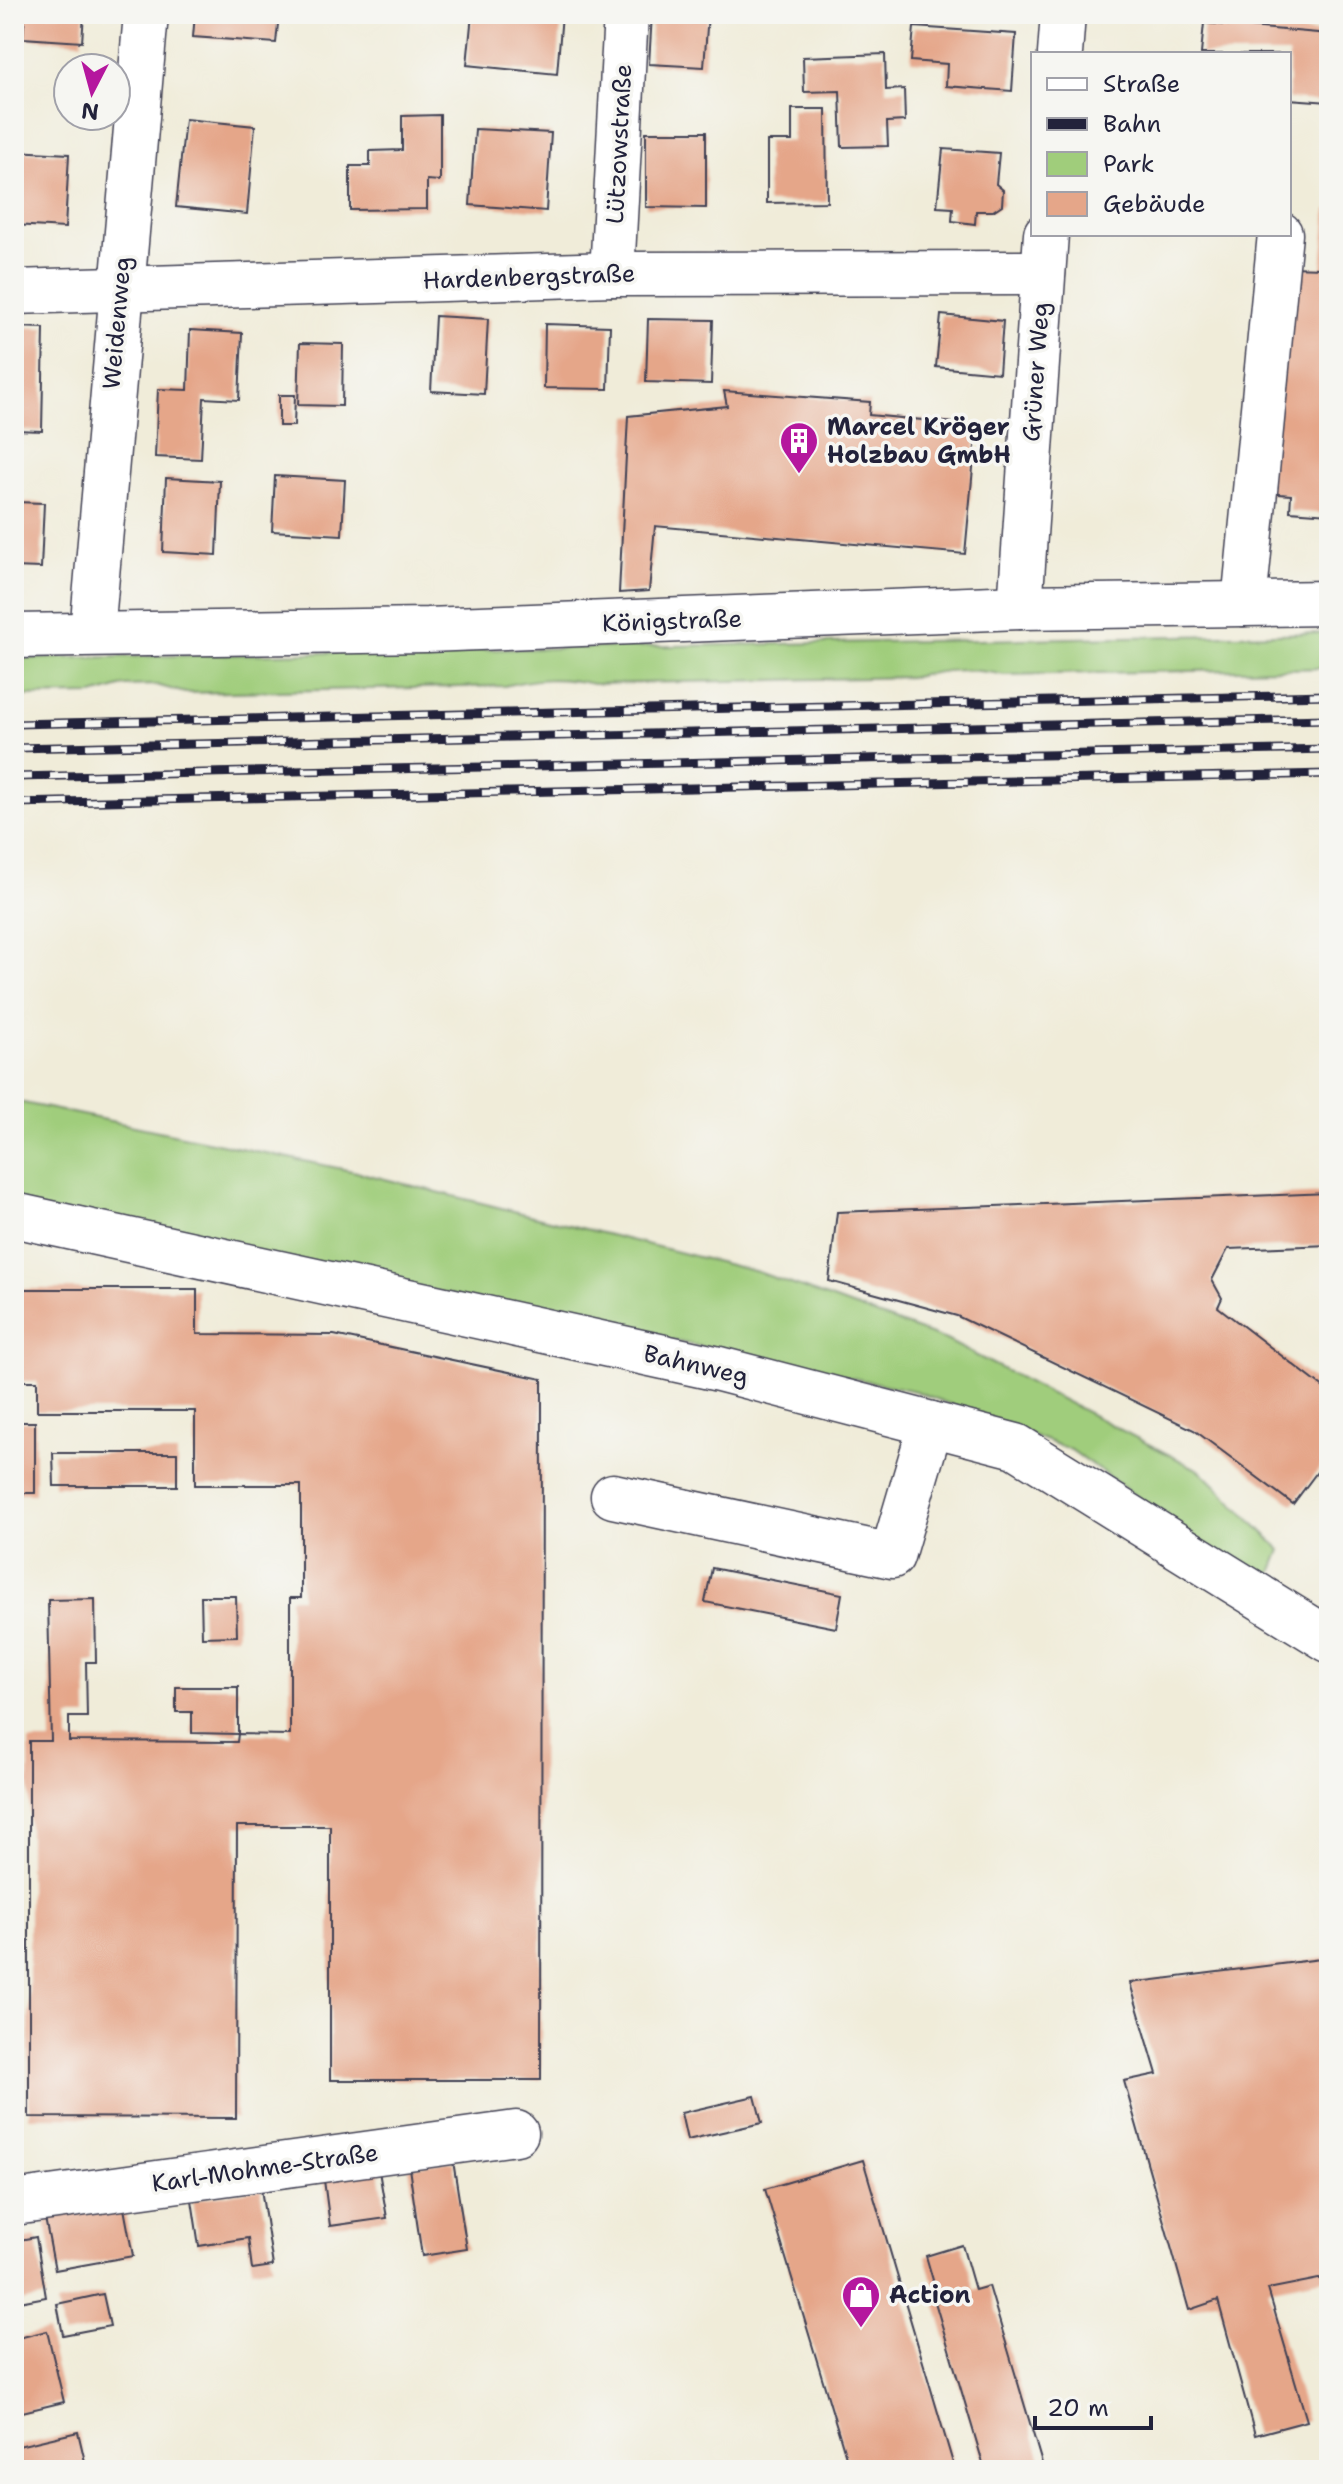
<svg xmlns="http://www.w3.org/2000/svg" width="1343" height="2484" font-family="'Shantell Sans',sans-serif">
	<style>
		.green { fill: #a0cd7b; stroke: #61785b; stroke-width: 2 }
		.building { fill: #e5a689 }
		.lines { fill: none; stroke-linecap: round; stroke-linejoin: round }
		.minor-casing { stroke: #414053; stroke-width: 47 }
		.minor { stroke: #fff; stroke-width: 44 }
		.rail-casing { stroke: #22223b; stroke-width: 9 }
		.rail { stroke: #f6f6f2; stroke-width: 6; stroke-dasharray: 18; stroke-linecap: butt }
		.labels { text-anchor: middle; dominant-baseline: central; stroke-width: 7; stroke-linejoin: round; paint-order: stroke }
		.street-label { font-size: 24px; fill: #22223b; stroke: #f6f6f2 }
		.poi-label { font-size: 24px; font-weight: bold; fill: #22223b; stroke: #f6f6f2; text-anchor: start }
	</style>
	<rect width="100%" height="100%" fill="#f6f6f2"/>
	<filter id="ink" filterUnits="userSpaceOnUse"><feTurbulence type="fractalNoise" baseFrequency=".0125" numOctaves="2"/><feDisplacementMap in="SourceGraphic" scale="16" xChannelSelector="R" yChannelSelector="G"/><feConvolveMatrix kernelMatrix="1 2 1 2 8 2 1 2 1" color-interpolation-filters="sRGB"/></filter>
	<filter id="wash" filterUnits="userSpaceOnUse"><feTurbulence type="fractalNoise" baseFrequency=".006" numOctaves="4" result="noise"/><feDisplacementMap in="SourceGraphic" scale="32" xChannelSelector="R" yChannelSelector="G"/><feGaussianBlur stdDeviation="1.8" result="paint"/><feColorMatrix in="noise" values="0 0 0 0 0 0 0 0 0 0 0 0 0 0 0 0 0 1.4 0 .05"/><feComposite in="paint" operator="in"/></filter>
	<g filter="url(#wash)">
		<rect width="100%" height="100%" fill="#f0ecd9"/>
		<g class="green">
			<path d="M1329 633V668L1004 675C971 668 946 669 914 677L593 684C561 677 536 678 504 686L185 693 156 685 124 686 93 695 14 696V659Z"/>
			<polygon points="14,1101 357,1172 758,1272 946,1340 1201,1471 1281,1550 1266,1588 1071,1450 915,1391 14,1204"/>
		</g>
		<g id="blocks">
			<g class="building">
				<polygon points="25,14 84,14 82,42 23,38"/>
				<polygon points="195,14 279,14 276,43 193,37"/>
				<polygon points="472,14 562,14 557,74 467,65"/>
				<polygon points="652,14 708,14 704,67 649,64"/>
				<polygon points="1204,23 1329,34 1329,102 1289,99 1289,54 1201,54"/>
				<polygon points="914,27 1016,34 1012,91 946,86 947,64 911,61"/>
				<polygon points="885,54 886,90 904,89 905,121 887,122 888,146 842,147 840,91 804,92 803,57"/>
				<polygon points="792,109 826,109 827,202 767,203 767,141 792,141"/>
				<polygon points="440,115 440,181 427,180 427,209 350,210 350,166 370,166 370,151 402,150 402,116"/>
				<polygon points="185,119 255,126 247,214 176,207"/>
				<polygon points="475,129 551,133 546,211 470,205"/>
				<polygon points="646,132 706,132 706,208 646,207"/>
				<polygon points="943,149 999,153 996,184 1003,190 1002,205 993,211 976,211 975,224 952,221 953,208 937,207"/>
				<polygon points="14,151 69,154 65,228 14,225"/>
				<polygon points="1327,208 1329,208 1329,514 1290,511 1291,495 1267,493 1289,267 1322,268"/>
				<polygon points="941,315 1003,321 999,373 936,367"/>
				<polygon points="435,316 488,319 484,394 431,391"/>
				<polygon points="648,319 713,320 711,384 646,382"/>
				<polygon points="545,324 610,326 608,389 544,388"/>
				<polygon points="14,327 44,328 42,431 14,430"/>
				<polygon points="190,330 242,333 239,400 204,398 201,459 155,457 158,389 188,390"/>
				<polygon points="300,343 343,344 342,406 298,405"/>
				<polygon points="724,391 870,402 869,415 977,425 965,554 655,526 649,591 619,593 628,416 727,406"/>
				<polygon points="279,395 295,395 294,426 279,426"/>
				<polygon points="275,476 345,480 342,535 272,531"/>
				<polygon points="166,478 220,481 217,555 163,552"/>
				<polygon points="14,502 44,503 41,568 14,567"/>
				<polygon points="1329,1193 1329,1245 1228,1249 1212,1280 1222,1298 1218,1307 1329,1392 1329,1456 1293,1504 1194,1430 957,1316 829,1281 837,1212"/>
				<polygon points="14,1289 197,1289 197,1334 334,1335 542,1379 541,2080 330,2080 330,1826 237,1826 236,2118 29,2117 29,1741 51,1741 48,1600 95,1599 96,1662 86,1662 87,1717 69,1717 69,1741 237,1742 238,1734 290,1735 290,1598 301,1598 301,1485 195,1485 195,1411 37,1411 37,1381 14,1381"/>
				<rect x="14" y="1422" width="21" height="71"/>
				<polygon points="53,1453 177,1453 177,1486 54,1486"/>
				<polygon points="712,1568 842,1594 836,1628 705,1602"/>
				<polygon points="201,1596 236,1596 237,1636 202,1637"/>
				<polygon points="176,1687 238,1687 238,1734 192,1733 192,1712 176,1712"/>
				<polygon points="1329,1958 1329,2277 1268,2289 1307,2421 1255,2435 1218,2300 1189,2310 1124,2081 1157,2074 1130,1983"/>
				<polygon points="755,2096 762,2123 687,2140 681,2113"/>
				<polygon points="863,2160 955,2470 850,2470 765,2189"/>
				<polygon points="453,2161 467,2249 422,2256 409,2168"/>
				<polygon points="379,2171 387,2218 330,2226 324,2180"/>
				<polygon points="261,2189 273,2266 252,2269 248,2238 199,2246 192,2200"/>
				<polygon points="123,2203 133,2256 55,2270 45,2218"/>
				<polygon points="36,2237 46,2297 14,2303 14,2241"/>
				<polygon points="962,2245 975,2290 989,2286 1044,2470 985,2470 935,2302 939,2301 926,2256"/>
				<polygon points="103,2294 110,2326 63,2335 57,2304"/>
				<polygon points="47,2331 64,2402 14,2414 14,2339"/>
				<polygon points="78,2432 87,2470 14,2470 14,2447"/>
			</g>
		</g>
	</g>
	<g filter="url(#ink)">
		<use href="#blocks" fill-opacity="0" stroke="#414053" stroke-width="2"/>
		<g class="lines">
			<g class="minor-casing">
				<g id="minor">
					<polyline points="1060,54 1063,14"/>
					<polyline points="612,274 626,14"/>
					<polyline points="14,292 612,274 1043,273"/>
					<polyline points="1244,604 1280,234"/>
					<polyline points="1020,607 1046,234"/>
					<polyline points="92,633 146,14"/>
					<polyline points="14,636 427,630 1020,607 1329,603"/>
					<polyline points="14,1215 719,1369 1016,1446 1329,1640"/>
					<polyline points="613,1496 892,1556 931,1424"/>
					<polyline points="14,2203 516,2133"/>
				</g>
			</g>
			<use href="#minor" class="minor"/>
			<g class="rail-casing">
				<g id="rail">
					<polyline points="14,724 1329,695"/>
					<polyline points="14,748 1329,719"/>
					<polyline points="14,777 1329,749"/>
					<polyline points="14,803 1329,774"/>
				</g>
			</g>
			<use href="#rail" class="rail"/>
		</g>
	</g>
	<defs>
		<g id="building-pin" transform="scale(2)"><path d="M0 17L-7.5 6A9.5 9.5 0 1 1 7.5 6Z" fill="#b5179e" stroke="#f6f6f2"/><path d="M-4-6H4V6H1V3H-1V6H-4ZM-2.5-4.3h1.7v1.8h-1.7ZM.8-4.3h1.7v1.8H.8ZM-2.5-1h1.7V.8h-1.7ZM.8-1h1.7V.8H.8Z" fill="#fff"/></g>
		<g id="shop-pin" transform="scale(2)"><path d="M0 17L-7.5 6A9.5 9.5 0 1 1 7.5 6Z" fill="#b5179e" stroke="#f6f6f2"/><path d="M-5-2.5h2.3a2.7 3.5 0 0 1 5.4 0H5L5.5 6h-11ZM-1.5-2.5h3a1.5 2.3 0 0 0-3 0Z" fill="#fff"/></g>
	</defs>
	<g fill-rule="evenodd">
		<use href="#building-pin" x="799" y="441"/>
		<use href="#shop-pin" x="861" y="2295"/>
	</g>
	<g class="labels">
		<g class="street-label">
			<text transform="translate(619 144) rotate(-87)">Lützowstraße</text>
			<text transform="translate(529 277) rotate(-2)">Hardenbergstraße</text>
			<text transform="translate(117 323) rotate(-85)">Weidenweg</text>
			<text transform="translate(1036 372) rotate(-86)">Grüner Weg</text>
			<text transform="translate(672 621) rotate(-2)">Königstraße</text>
			<text transform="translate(696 1365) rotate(13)">Bahnweg</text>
			<text transform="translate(265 2168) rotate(-8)">Karl-Mohme-Straße</text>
		</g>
		<g class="poi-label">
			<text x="827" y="427">Marcel Kröger<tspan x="827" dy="28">Holzbau GmbH</tspan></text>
			<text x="889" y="2295">Action</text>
		</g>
	</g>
	<rect width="1343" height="2484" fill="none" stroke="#f6f6f2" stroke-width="48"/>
	<rect x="1031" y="52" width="260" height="184" fill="#f6f6f2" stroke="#a1a1a9" stroke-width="2"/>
	<rect x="1047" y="78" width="40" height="12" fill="#ffffff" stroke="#a1a1a9" stroke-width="2"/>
	<text x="1103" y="92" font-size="24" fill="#22223b">Straße</text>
	<rect x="1047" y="118" width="40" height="12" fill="#22223b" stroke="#a1a1a9" stroke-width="2"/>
	<text x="1103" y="132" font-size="24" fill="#22223b">Bahn</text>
	<rect x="1047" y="152" width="40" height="24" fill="#a0cd7b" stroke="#a1a1a9" stroke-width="2"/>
	<text x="1103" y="172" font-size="24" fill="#22223b">Park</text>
	<rect x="1047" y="192" width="40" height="24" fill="#e5a689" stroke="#a1a1a9" stroke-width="2"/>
	<text x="1103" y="212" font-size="24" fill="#22223b">Gebäude</text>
	<g transform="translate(92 92) rotate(186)"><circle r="38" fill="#f6f6f2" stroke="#a1a1a9" stroke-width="2"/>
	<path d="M0-6L14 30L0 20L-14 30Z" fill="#b5179e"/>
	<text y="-12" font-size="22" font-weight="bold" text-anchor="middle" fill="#22223b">N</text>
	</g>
	<path d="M1035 2416v12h116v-12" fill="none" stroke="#22223b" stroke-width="4"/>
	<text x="1047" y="2416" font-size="24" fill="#22223b" stroke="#f6f6f2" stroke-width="6" paint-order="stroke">20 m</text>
</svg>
